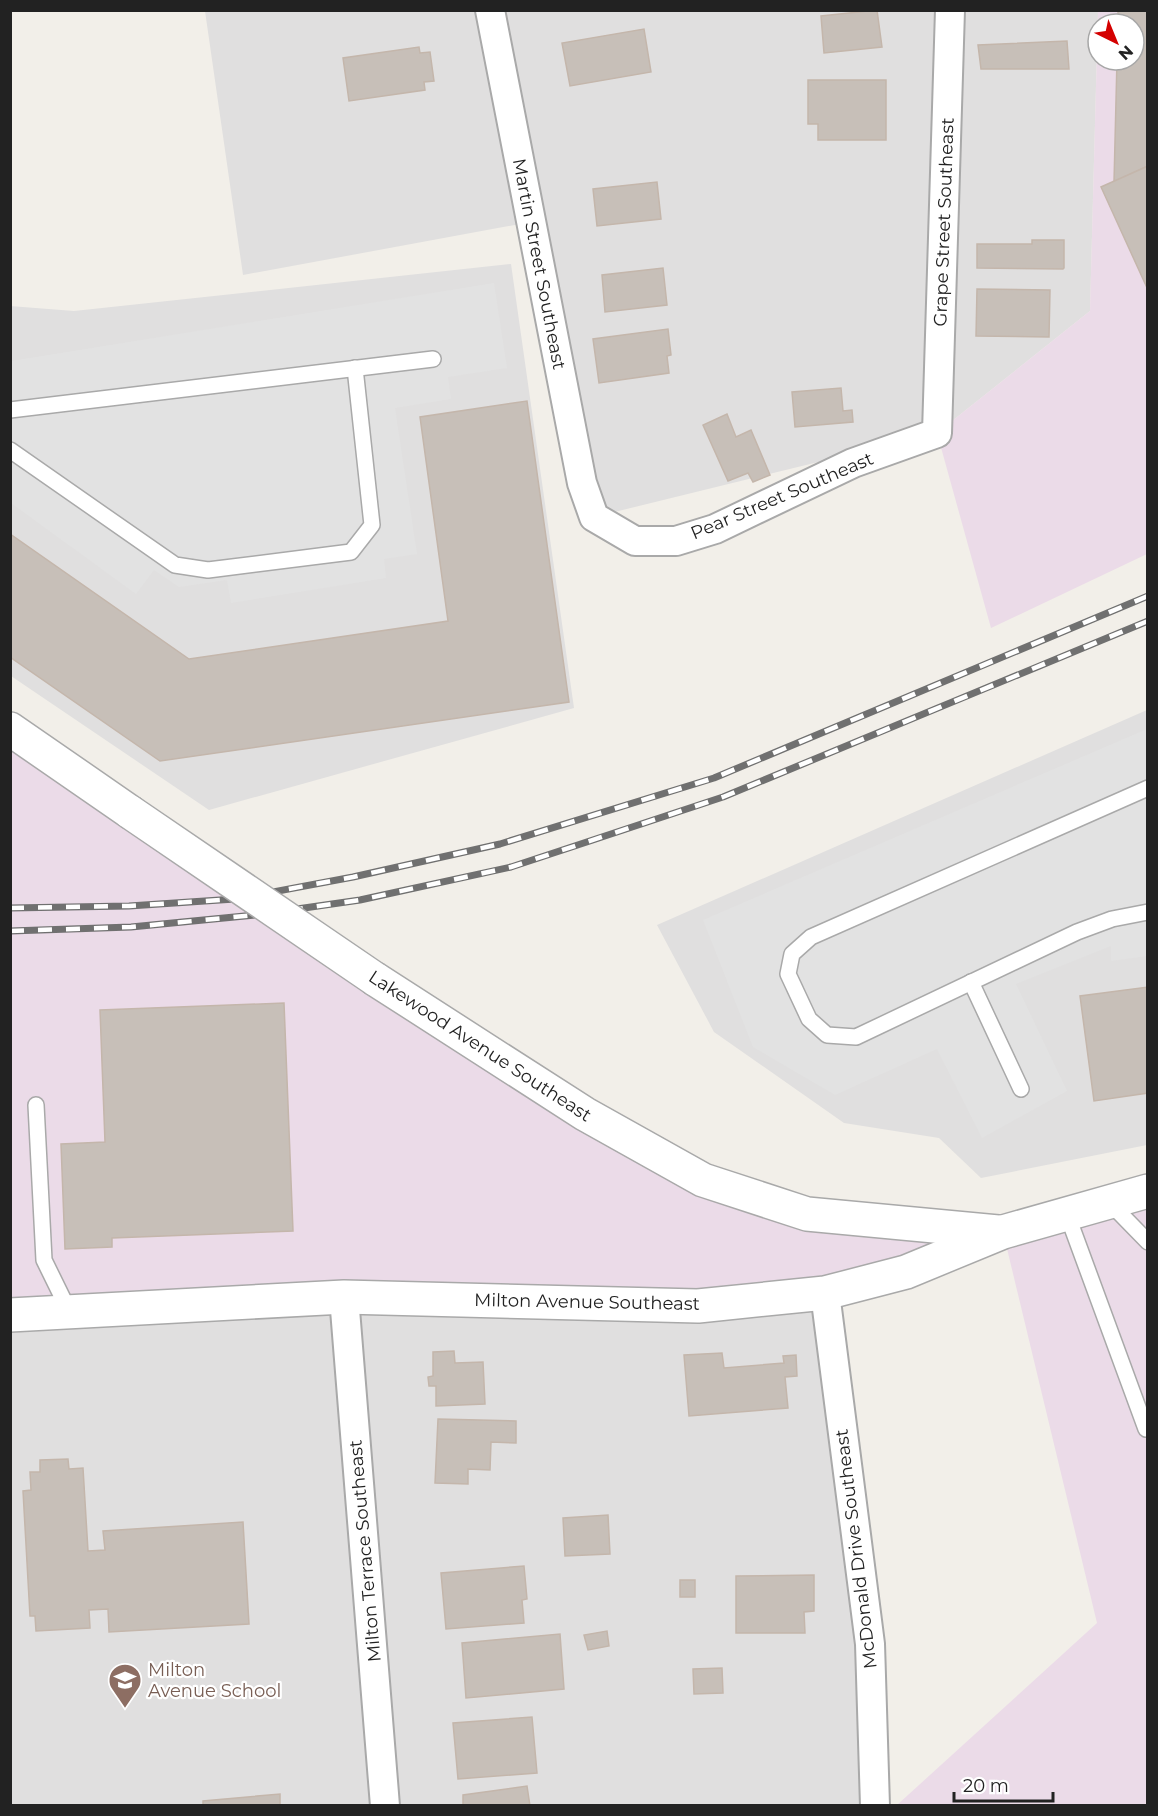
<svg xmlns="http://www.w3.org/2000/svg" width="1158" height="1816" font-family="Montserrat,sans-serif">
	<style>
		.residential { fill: #e0dfdf }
		.industrial { fill: #ebdbe8; fill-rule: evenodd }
		.parking { fill: #e2e2e2 }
		.building { fill: #c7bfb8; stroke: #c4b6ab; stroke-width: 1.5 }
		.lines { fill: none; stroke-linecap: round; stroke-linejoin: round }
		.service-casing { stroke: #a9a9a9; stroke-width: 18 }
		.minor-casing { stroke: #a9a9a9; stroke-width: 32 }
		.tertiary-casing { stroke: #a9a9a9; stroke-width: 36 }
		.service { stroke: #fff; stroke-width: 15 }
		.minor { stroke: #fff; stroke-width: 28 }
		.tertiary { stroke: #fff; stroke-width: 33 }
		.rail-casing { stroke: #707070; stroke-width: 7 }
		.rail { stroke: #fff; stroke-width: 4.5; stroke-dasharray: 14; stroke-linecap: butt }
		.tertiary-bridge-casing { stroke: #a9a9a9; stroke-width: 36; stroke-linecap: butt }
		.tertiary-bridge { stroke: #fff; stroke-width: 33 }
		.labels { text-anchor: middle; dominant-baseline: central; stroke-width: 4.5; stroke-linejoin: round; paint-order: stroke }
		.street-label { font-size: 18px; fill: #222; stroke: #fff }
		.education-label { font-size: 18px; fill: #785e54; stroke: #fff; text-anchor: start }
	</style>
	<rect width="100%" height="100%" fill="#f2efe9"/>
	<g class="residential">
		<polygon points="205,11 1098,11 1090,311 937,433 594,517 531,222 243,275"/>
		<polygon points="511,264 574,708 209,810 11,676 10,306 74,311"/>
		<polygon points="1147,710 1147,1145 981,1178 939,1138 844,1123 714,1032 657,925"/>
		<polygon points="825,1293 875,1805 11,1806 11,1315"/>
	</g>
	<g class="industrial">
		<path d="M1098 11H1147V554L991 628 937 433 1090 311ZM1098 24H1134V60H1098Z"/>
		<polygon points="11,727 703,1180 1003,1232 1147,1192 1147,1805 897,1805 1097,1623 1003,1232 825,1293 11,1314"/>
	</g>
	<g class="parking">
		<polygon points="494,283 507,368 448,377 451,399 395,408 417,554 384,559 386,578 231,603 227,580 179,587 154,570 136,594 11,503 11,361"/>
		<polygon points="1147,729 1147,956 1111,961 1111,946 1016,984 1067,1091 982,1138 937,1049 835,1095 753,1047 703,920"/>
	</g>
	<g class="building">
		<polygon points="877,10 882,47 824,53 821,16"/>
		<polygon points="1118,10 1148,10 1148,166 1114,182 1117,60 1134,60 1134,24 1118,24"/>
		<polygon points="644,29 651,72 570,86 562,43"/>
		<polygon points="1067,41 1069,69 981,69 978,45"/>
		<polygon points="419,47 420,53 430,52 434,81 424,82 425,90 349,101 343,58"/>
		<polygon points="808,80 886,80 886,140 818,140 818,124 808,124"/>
		<polygon points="1148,166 1148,290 1101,187"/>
		<polygon points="657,182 661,219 597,226 593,189"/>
		<polygon points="1032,240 1064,240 1064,268 1063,269 977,268 977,244 1032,244"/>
		<polygon points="663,268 667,305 605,312 602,275"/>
		<polygon points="977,289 1050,290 1049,337 976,336"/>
		<polygon points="668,329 671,355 667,356 669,373 599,383 593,339"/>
		<polygon points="841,388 843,411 852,410 853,422 795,427 792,392"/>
		<polygon points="527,401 569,702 160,761 10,657 10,534 189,659 448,621 420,417"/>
		<polygon points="727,414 736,437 751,430 770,475 753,482 748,473 728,481 703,425"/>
		<polygon points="1148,987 1148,1093 1094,1101 1080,996"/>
		<polygon points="284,1003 293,1231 112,1238 112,1247 65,1249 61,1144 105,1142 100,1010"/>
		<polygon points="454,1351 455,1363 483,1362 485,1404 436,1406 436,1386 429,1386 428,1377 433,1376 433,1352"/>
		<polygon points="722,1353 724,1368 784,1363 783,1356 796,1355 797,1376 785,1377 788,1408 689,1416 684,1355"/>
		<polygon points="438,1419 516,1421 516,1443 491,1442 490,1470 468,1469 468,1484 435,1483"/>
		<polygon points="68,1459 69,1469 83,1468 88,1551 105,1550 103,1531 243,1522 249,1624 109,1632 108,1609 89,1610 90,1628 36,1631 35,1616 30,1616 23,1491 31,1490 30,1472 40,1472 40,1460"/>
		<polygon points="608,1515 610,1554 565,1556 563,1518"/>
		<polygon points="524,1566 527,1599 522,1600 524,1623 446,1629 441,1573"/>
		<polygon points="814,1575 814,1611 804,1612 805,1633 736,1633 736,1576"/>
		<rect x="680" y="1580" width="15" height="17"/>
		<polygon points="607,1631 609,1646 588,1650 584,1635"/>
		<polygon points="560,1634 564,1689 466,1698 462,1643"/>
		<polygon points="722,1668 723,1693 694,1694 693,1669"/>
		<polygon points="532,1717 537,1773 458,1779 453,1723"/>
		<polygon points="527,1786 530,1806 463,1806 463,1795"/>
		<polygon points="280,1794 280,1806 203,1806 203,1801"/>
	</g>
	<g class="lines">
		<g class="service-casing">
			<g id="service">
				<polyline points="10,410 433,359"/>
				<polyline points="10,450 175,565 208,570 351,552 372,525 355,368"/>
				<polyline points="1148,788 811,937 792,954 788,974 809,1019 827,1035 856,1037 1077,932 1112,919 1148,912"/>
				<polyline points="971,982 1021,1089"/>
				<polyline points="36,1105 44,1260 69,1311"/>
				<polyline points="1108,1201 1148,1242"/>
				<polyline points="1067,1214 1146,1429"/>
			</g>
		</g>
		<g class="minor-casing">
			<g id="minor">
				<polyline points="490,10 582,483 594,517 635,541 676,541 715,529 853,463 937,433 950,10"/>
				<polyline points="825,1293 870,1644 875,1806"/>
				<polyline points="344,1297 385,1806"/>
			</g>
		</g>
		<g class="tertiary-casing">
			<g id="tertiary">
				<polyline points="10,729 130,812"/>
				<polyline points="375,979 585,1114 703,1180 807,1214 998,1232"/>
				<polyline points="10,1315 344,1297 698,1306 825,1293 906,1272 1003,1232 1148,1191"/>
			</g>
		</g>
		<use href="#service" class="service"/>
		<use href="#minor" class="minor"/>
		<use href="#tertiary" class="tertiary"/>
		<g class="rail-casing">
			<g id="rail">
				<polyline points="10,908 129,906 235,899 353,877 500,844 714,778 1148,596"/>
				<polyline points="10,931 131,927 255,915 360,900 511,867 723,797 1148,621"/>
			</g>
		</g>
		<use href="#rail" class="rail"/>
		<g class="tertiary-bridge-casing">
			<polyline id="tertiary-bridge" points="130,812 375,979"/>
		</g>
		<use href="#tertiary-bridge" class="tertiary-bridge"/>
	</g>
	<defs>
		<g id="school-pin" transform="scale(1.725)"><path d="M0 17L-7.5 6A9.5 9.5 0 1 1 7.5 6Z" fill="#8d6e63" stroke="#fff"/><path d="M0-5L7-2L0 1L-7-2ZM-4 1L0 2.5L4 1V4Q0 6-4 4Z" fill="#fff"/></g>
	</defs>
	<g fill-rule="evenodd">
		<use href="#school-pin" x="125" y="1680"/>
	</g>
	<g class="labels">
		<g class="street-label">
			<text transform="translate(944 222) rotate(-88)">Grape Street Southeast</text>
			<text transform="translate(539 264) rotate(79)">Martin Street Southeast</text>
			<text transform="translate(782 496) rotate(-23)">Pear Street Southeast</text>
			<text transform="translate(480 1046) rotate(33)">Lakewood Avenue Southeast</text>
			<text transform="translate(587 1302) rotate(1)">Milton Avenue Southeast</text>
			<text transform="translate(856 1549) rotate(-97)">McDonald Drive Southeast</text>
			<text transform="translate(365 1551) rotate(-95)">Milton Terrace Southeast</text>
		</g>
		<g class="education-label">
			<text x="148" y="1670">Milton<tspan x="148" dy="21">Avenue School</tspan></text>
		</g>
	</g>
	<rect width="1158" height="1816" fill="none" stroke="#222222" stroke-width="24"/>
	<g transform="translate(1116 42) rotate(137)"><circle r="28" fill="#ffffff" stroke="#a7a7a7" stroke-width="1.5"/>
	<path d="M0-4.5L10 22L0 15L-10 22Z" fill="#d40000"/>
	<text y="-9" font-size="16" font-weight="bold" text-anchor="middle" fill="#222222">N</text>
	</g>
	<path d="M954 1792v9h99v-9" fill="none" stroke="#222222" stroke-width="3"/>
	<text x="963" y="1792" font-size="18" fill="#222222" stroke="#ffffff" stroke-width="4.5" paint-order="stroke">20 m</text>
</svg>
